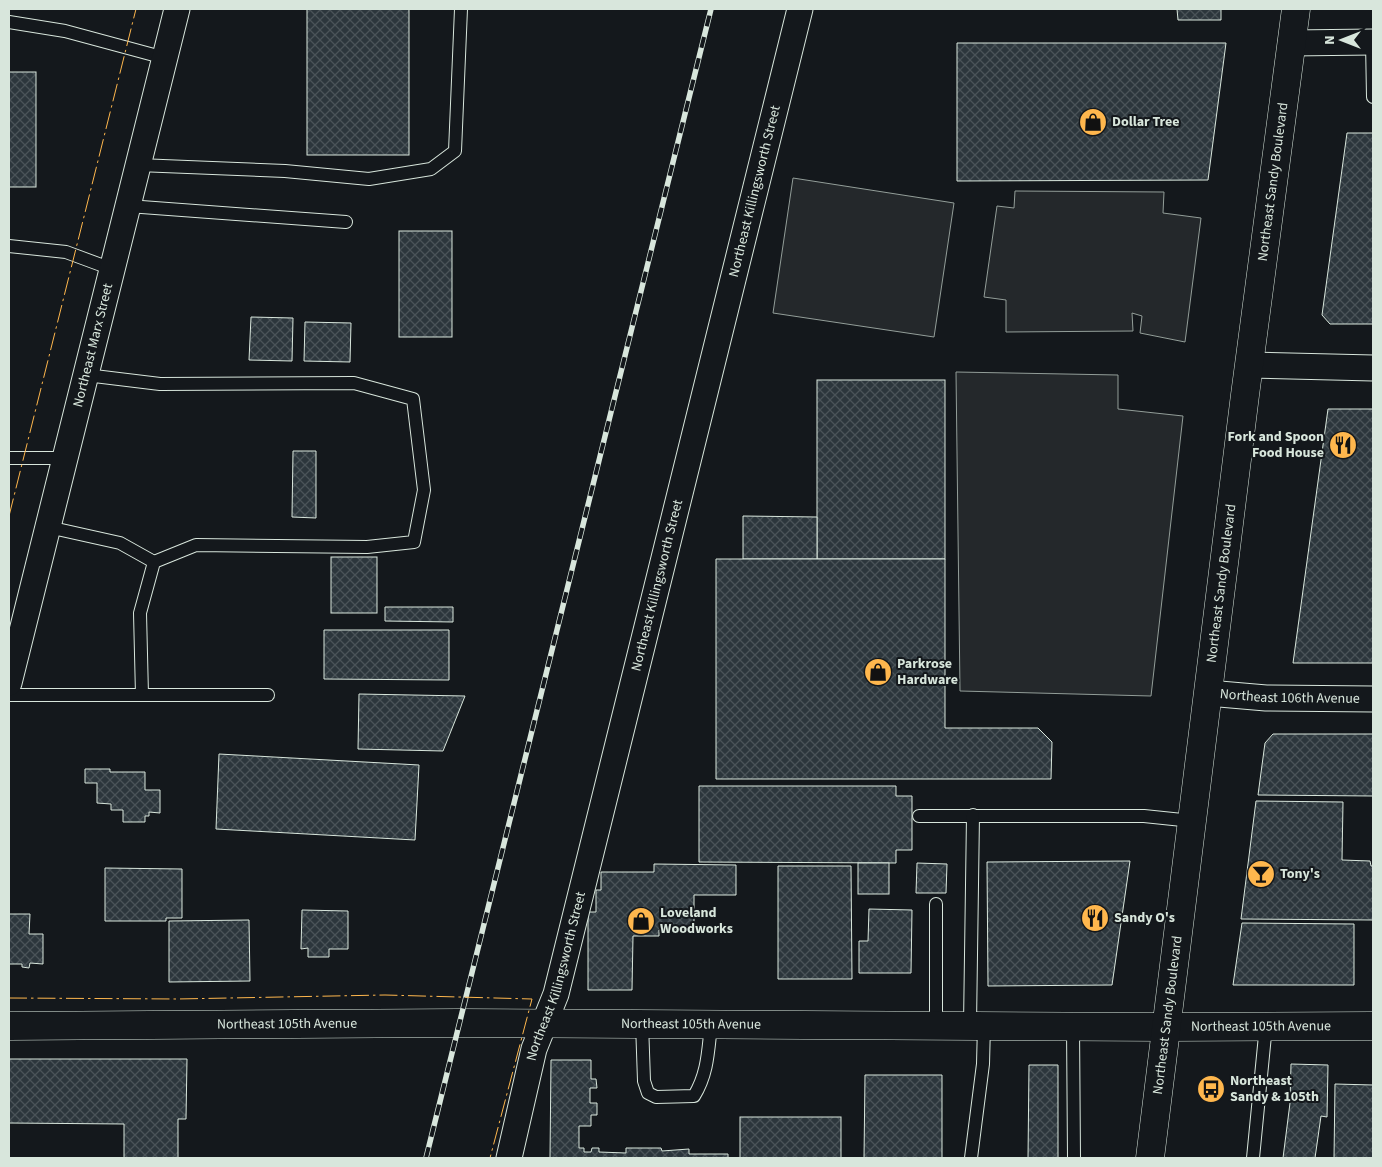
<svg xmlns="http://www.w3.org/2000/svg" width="1382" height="1167" font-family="'Source Sans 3',sans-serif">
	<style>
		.parking { fill: #24282b; stroke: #939e99 }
		.building { fill: url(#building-cross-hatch); stroke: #d8e6dc }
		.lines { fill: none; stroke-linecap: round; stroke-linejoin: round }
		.lane-casing { stroke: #d8e6dc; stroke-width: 14 }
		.street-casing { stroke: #d8e6dc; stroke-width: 27 }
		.secondary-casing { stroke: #d8e6dc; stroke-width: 29 }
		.primary-casing { stroke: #d8e6dc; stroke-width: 29 }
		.lane { stroke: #14181c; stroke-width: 12 }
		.street { stroke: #14181c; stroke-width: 25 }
		.secondary { stroke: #14181c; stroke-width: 28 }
		.primary { stroke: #14181c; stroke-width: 28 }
		.rail-casing { stroke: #d8e6dc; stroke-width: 5.5 }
		.rail { stroke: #14181c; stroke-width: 4; stroke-dasharray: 11; stroke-linecap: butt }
		.power { stroke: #ffb74d; stroke-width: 1; stroke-dasharray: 18 4 2.5 4; stroke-linecap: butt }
		.labels { text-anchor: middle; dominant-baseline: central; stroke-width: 4; stroke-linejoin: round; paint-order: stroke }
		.poi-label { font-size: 14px; font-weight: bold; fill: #d8e6dc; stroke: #14181c; text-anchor: start }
		.street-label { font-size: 14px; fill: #d8e6dc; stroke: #14181c }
	</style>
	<defs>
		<pattern id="building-cross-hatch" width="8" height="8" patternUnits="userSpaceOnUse" patternTransform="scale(1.25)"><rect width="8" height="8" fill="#2c363c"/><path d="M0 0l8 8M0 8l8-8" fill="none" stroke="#4a5358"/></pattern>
	</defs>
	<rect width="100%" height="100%" fill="#14181c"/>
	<g class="parking">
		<polygon points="793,178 954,203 934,337 773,313"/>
		<polygon points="1015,191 1164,192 1163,213 1201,218 1185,342 1140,333 1142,316 1132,313 1133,331 1006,332 1006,300 984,297 997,206 1014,208"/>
		<polygon points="956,372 1118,375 1118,409 1183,416 1151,696 960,691"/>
	</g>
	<g class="building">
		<rect x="307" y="9" width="102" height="146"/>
		<polygon points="1177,9 1221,9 1221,20 1178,20"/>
		<polygon points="957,43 1226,43 1208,180 957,181"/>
		<rect x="9" y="72" width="27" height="115"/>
		<polygon points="1347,133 1373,133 1373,324 1330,324 1322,315"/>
		<rect x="399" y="231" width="53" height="106"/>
		<polygon points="251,317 293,318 292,361 249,360"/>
		<polygon points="305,322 351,323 350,362 304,361"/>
		<rect x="817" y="380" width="128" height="179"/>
		<polygon points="1328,409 1373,409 1373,663 1293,663"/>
		<polygon points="293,451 316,451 316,518 292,517"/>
		<polygon points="743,516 817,517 817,559 743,559"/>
		<rect x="331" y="557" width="46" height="56"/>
		<polygon points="716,559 945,559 945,728 1038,728 1052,742 1051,779 716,779"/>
		<polygon points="385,607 453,607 453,622 385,621"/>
		<polygon points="324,630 449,630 449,680 324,679"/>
		<polygon points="359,694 465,696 443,751 358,749"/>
		<polygon points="1273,734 1373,734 1373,796 1258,795 1265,743"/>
		<polygon points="219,754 419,765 415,840 216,829"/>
		<polygon points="85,769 110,769 110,772 145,772 145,790 160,790 160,813 149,812 149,816 145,816 145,822 123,822 123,810 111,810 111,804 97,803 97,783 85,783"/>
		<polygon points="699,786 896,786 896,796 912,796 912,850 896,850 896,863 699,862"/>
		<polygon points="1256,801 1343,802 1342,860 1370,861 1371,866 1373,866 1373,920 1241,919"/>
		<polygon points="1130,861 1112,985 988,986 987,862"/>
		<rect x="858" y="863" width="31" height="31"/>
		<polygon points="917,863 947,864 946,893 916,893"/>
		<polygon points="654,864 736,865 736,895 694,895 694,930 659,930 659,936 633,936 632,990 588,990 588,912 596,912 596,890 601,890 601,872 654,872"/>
		<polygon points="778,866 851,866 852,979 778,979"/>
		<polygon points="105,868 182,869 182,918 166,918 166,921 105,921"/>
		<polygon points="869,909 912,910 911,973 859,973 859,941 868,941"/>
		<polygon points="302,910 348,911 348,949 329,949 329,957 308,957 308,948 301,949"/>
		<polygon points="9,914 30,914 29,934 43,934 43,964 30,963 29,968 22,967 22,964 9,964"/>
		<polygon points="249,920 250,981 169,982 169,921"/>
		<polygon points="1242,923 1354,924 1354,985 1233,985"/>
		<polygon points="9,1059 187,1059 186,1119 178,1119 178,1158 124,1158 124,1124 9,1123"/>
		<polygon points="551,1060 591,1060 591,1079 596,1079 597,1088 590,1088 590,1103 597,1103 597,1115 591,1115 591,1126 579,1126 579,1148 584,1148 584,1152 591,1152 592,1148 599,1148 599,1152 626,1153 626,1148 661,1148 662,1151 689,1149 689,1154 728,1154 728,1158 550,1158"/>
		<polygon points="1291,1064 1328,1065 1327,1117 1321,1116 1315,1158 1283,1158 1290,1103"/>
		<polygon points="1029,1065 1058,1065 1058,1158 1028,1158"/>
		<polygon points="865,1075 942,1075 942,1158 864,1158"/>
		<polygon points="1335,1084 1373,1085 1373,1158 1334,1158"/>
		<rect x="740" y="1117" width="101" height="41"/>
	</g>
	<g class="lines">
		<g class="lane-casing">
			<g id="lane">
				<polyline points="9,22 65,31 165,58"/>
				<polyline points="1372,42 1373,97"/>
				<polyline points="138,165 285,171 369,179 431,169 455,151 461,9"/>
				<polyline points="128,206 346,222"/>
				<polyline points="9,246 66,252 112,269"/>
				<polyline points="86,375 160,384 354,383 413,399 424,490 414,542 367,547 196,545 154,562 140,613 142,695"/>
				<polyline points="9,458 65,458"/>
				<polyline points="48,527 120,543 154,562"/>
				<polyline points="9,695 268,695"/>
				<polyline points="919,816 1144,816 1192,821"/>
				<polyline points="936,904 936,1025"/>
				<path d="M642 1023 644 1081 648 1093 656 1097 694 1096C708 1073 708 1051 711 1025"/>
				<polyline points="970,1025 973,815"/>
				<polyline points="1073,1026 1074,1158"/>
				<polyline points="971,1158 983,1064 984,1025"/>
				<polyline points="1253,1158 1266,1025"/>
			</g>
		</g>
		<g class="street-casing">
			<g id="street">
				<polyline points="1291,43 1373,42"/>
				<polyline points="1249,365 1373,368"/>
				<path id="s1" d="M9 683 177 9"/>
				<path id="s2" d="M1208 693 1266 698 1373 699"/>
				<path id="s3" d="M509 1158 534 1049 556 994 800 9"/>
			</g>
		</g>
		<g class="secondary-casing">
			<g id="secondary">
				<path id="s4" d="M9 1026 459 1023 1166 1027 1373 1026"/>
			</g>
		</g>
		<g class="primary-casing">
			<g id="primary">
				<path id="s5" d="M1150 1158 1245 395 1296 9"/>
			</g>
		</g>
		<use href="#lane" class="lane"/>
		<use href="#street" class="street"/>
		<use href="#secondary" class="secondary"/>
		<use href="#primary" class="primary"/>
		<g class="rail-casing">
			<polyline id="rail" points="426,1158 711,9"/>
		</g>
		<use href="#rail" class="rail"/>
		<g class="power">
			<polyline points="9,516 136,9"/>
			<polyline points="9,998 177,999 385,995 532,999 490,1158"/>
		</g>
	</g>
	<defs>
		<g id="shop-disc" transform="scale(1.4375)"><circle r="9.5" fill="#ffb74d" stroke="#14181c"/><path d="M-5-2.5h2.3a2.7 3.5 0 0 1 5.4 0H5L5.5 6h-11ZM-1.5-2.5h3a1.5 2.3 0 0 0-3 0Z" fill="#111"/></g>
		<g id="restaurant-disc" transform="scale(1.4375)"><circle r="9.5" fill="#ffb74d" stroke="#14181c"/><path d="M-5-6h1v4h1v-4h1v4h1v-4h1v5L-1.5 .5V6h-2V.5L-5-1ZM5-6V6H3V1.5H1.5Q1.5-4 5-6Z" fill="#111"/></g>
		<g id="bar-disc" transform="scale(1.4375)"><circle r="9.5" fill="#ffb74d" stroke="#14181c"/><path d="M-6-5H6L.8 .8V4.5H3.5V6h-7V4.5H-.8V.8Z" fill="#111"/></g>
		<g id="bus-disc" transform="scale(1.4375)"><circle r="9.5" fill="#ffb74d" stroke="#14181c"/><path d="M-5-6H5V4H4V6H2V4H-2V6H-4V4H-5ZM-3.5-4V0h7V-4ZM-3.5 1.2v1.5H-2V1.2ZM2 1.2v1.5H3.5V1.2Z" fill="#111"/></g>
	</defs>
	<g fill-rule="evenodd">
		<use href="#shop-disc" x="1093" y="122"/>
		<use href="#restaurant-disc" x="1343" y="445"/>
		<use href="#shop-disc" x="878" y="672"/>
		<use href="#bar-disc" x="1261" y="874"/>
		<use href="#restaurant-disc" x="1095" y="918"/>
		<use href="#shop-disc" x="641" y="921"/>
		<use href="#bus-disc" x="1211" y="1089"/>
	</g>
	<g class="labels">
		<g class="poi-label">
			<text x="1112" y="122">Dollar Tree</text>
			<text x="1324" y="437" text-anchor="end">Fork and Spoon<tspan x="1324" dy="16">Food House</tspan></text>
			<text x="897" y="664">Parkrose<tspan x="897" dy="16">Hardware</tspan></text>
			<text x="1280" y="874">Tony's</text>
			<text x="660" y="913">Loveland<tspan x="660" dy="16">Woodworks</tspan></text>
			<text x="1114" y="918">Sandy O's</text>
			<text x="1230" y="1081">Northeast<tspan x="1230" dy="16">Sandy &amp; 105th</tspan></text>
		</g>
		<g class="street-label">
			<text stroke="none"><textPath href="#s5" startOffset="984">Northeast Sandy Boulevard</textPath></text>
			<text stroke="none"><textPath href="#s3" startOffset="998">Northeast Killingsworth Street</textPath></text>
			<text stroke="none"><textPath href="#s1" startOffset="348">Northeast Marx Street</textPath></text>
			<text stroke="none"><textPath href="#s5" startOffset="579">Northeast Sandy Boulevard</textPath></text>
			<text stroke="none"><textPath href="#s3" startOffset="592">Northeast Killingsworth Street</textPath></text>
			<text stroke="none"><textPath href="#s2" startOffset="82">Northeast 106th Avenue</textPath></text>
			<text stroke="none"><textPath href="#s3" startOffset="188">Northeast Killingsworth Street</textPath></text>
			<text stroke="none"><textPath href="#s5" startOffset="144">Northeast Sandy Boulevard</textPath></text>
			<text stroke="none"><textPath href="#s4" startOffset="278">Northeast 105th Avenue</textPath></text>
			<text stroke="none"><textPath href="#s4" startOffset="682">Northeast 105th Avenue</textPath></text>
			<text stroke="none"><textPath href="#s4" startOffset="1252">Northeast 105th Avenue</textPath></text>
		</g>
	</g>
	<rect width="1382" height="1167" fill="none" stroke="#d8e6dc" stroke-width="20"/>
	<g transform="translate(1342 40) rotate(270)" stroke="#14181c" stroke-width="4" paint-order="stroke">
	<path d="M0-4L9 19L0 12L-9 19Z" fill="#d8e6dc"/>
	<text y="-8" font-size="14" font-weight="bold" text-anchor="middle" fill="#d8e6dc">N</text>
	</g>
</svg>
